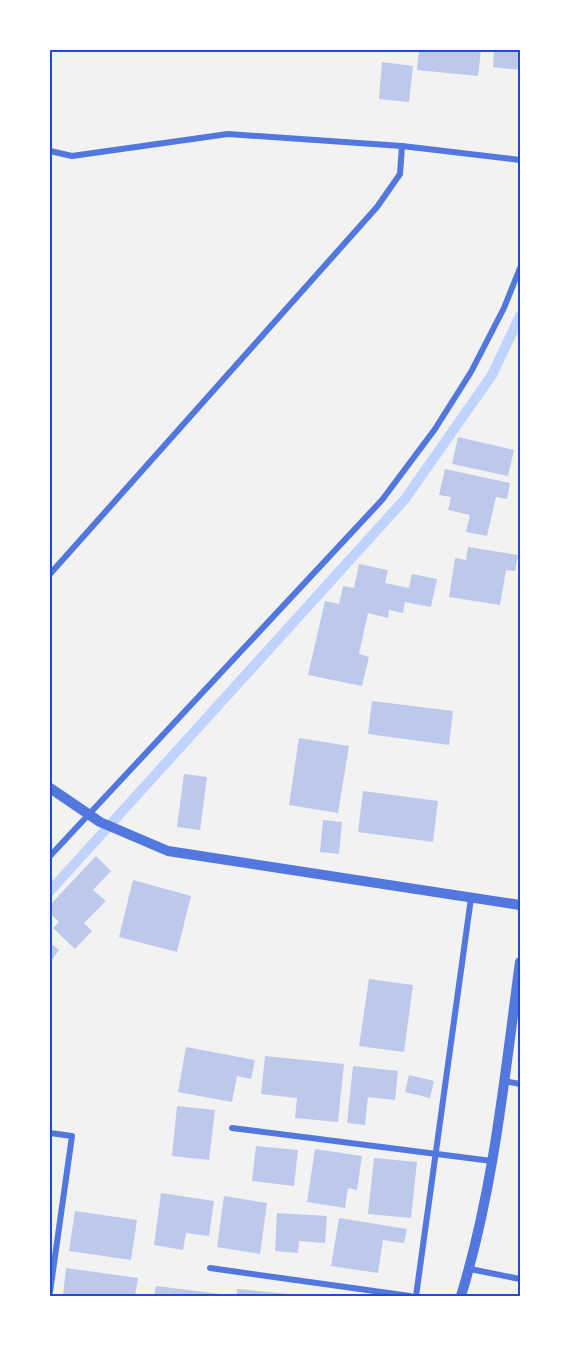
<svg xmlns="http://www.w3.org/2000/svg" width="570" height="1346" font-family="'Golos Text',sans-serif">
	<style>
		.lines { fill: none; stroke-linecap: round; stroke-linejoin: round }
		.stream { stroke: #bfd3fe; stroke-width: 10 }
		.building { fill: #bdc9ec }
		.minor { stroke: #5277de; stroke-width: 6 }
		.tertiary { stroke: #5277de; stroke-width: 10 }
		.neatline { fill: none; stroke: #1d4ed8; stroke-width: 2 }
	</style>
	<rect width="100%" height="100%" fill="#f2f2f2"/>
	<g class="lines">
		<polyline class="stream" points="50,891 405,499 492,375 520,316"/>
	</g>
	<g class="building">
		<polygon points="419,50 481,50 478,76 417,70"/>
		<polygon points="494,50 520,50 520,70 493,67"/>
		<polygon points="382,62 413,66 409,102 379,99"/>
		<polygon points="458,437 514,450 508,476 452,464"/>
		<polygon points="445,469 510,483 507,499 496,497 487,536 466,532 470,515 448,510 451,497 439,495"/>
		<polygon points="468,547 518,555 515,571 506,570 500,605 449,597 455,558 466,560"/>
		<polygon points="359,564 388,570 385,583 409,588 412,574 437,579 431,607 405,602 403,613 389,610 388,618 368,613 359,654 369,657 362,686 308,675 325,601 339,604 343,586 354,588"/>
		<polygon points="372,701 453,711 449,745 368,734"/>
		<polygon points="299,738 349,746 338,813 289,805"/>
		<polygon points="184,774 207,777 200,830 177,827"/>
		<polygon points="363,791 438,801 433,842 358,832"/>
		<polygon points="323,820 342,822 339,854 320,852"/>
		<polygon points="96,856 111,871 93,890 106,901 84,923 92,931 75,949 53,928 59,922 50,913 50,905"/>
		<polygon points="133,880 191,896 177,952 119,937"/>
		<polygon points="50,943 59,950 50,963"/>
		<polygon points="369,979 413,985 404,1052 359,1046"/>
		<polygon points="186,1047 255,1060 251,1079 237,1076 232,1102 178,1092"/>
		<polygon points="265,1056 344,1064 338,1122 295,1118 297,1098 261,1094"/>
		<polygon points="353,1066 398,1071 395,1100 368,1097 365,1125 347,1123"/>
		<polygon points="409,1075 434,1081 430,1098 405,1092"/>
		<polygon points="177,1106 215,1110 209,1160 172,1156"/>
		<polygon points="256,1146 298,1150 294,1186 252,1181"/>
		<polygon points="315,1149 362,1156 357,1190 348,1188 345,1208 307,1202"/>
		<polygon points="374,1158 417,1162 411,1218 368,1214"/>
		<polygon points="161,1193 214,1201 209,1236 186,1233 183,1250 154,1245"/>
		<polygon points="224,1196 267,1203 260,1254 217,1247"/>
		<polygon points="75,1211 137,1220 131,1260 69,1251"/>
		<polygon points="277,1213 327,1216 325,1243 299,1241 298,1253 275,1251"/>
		<polygon points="339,1218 407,1229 404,1243 383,1240 378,1273 331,1266"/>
		<polygon points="66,1268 138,1278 135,1296 63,1296"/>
		<polygon points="156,1286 229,1295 229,1296 154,1296"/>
		<polygon points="237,1289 289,1294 289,1296 237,1296"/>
	</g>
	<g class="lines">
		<g class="minor">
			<polyline points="50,151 72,156 228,134 402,146 520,160"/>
			<polyline points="50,574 377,207 400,174 402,146"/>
			<polyline points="50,856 382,500 435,429 471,372 504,308 520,268"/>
			<polyline points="504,1081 520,1084"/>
			<polyline points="232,1128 492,1161"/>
			<polyline points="50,1133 72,1136 50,1292"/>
			<polyline points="210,1268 410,1296"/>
			<polyline points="470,1269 520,1279"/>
			<polyline points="416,1296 471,898"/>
		</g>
		<g class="tertiary">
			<polyline points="50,788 100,822 168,851 520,905"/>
			<path d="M461 1296C494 1188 505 1073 520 962"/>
		</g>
	</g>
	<rect width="570" height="1346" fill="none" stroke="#ffffff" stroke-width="102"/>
	<rect x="51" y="51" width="468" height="1244" class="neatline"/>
</svg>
